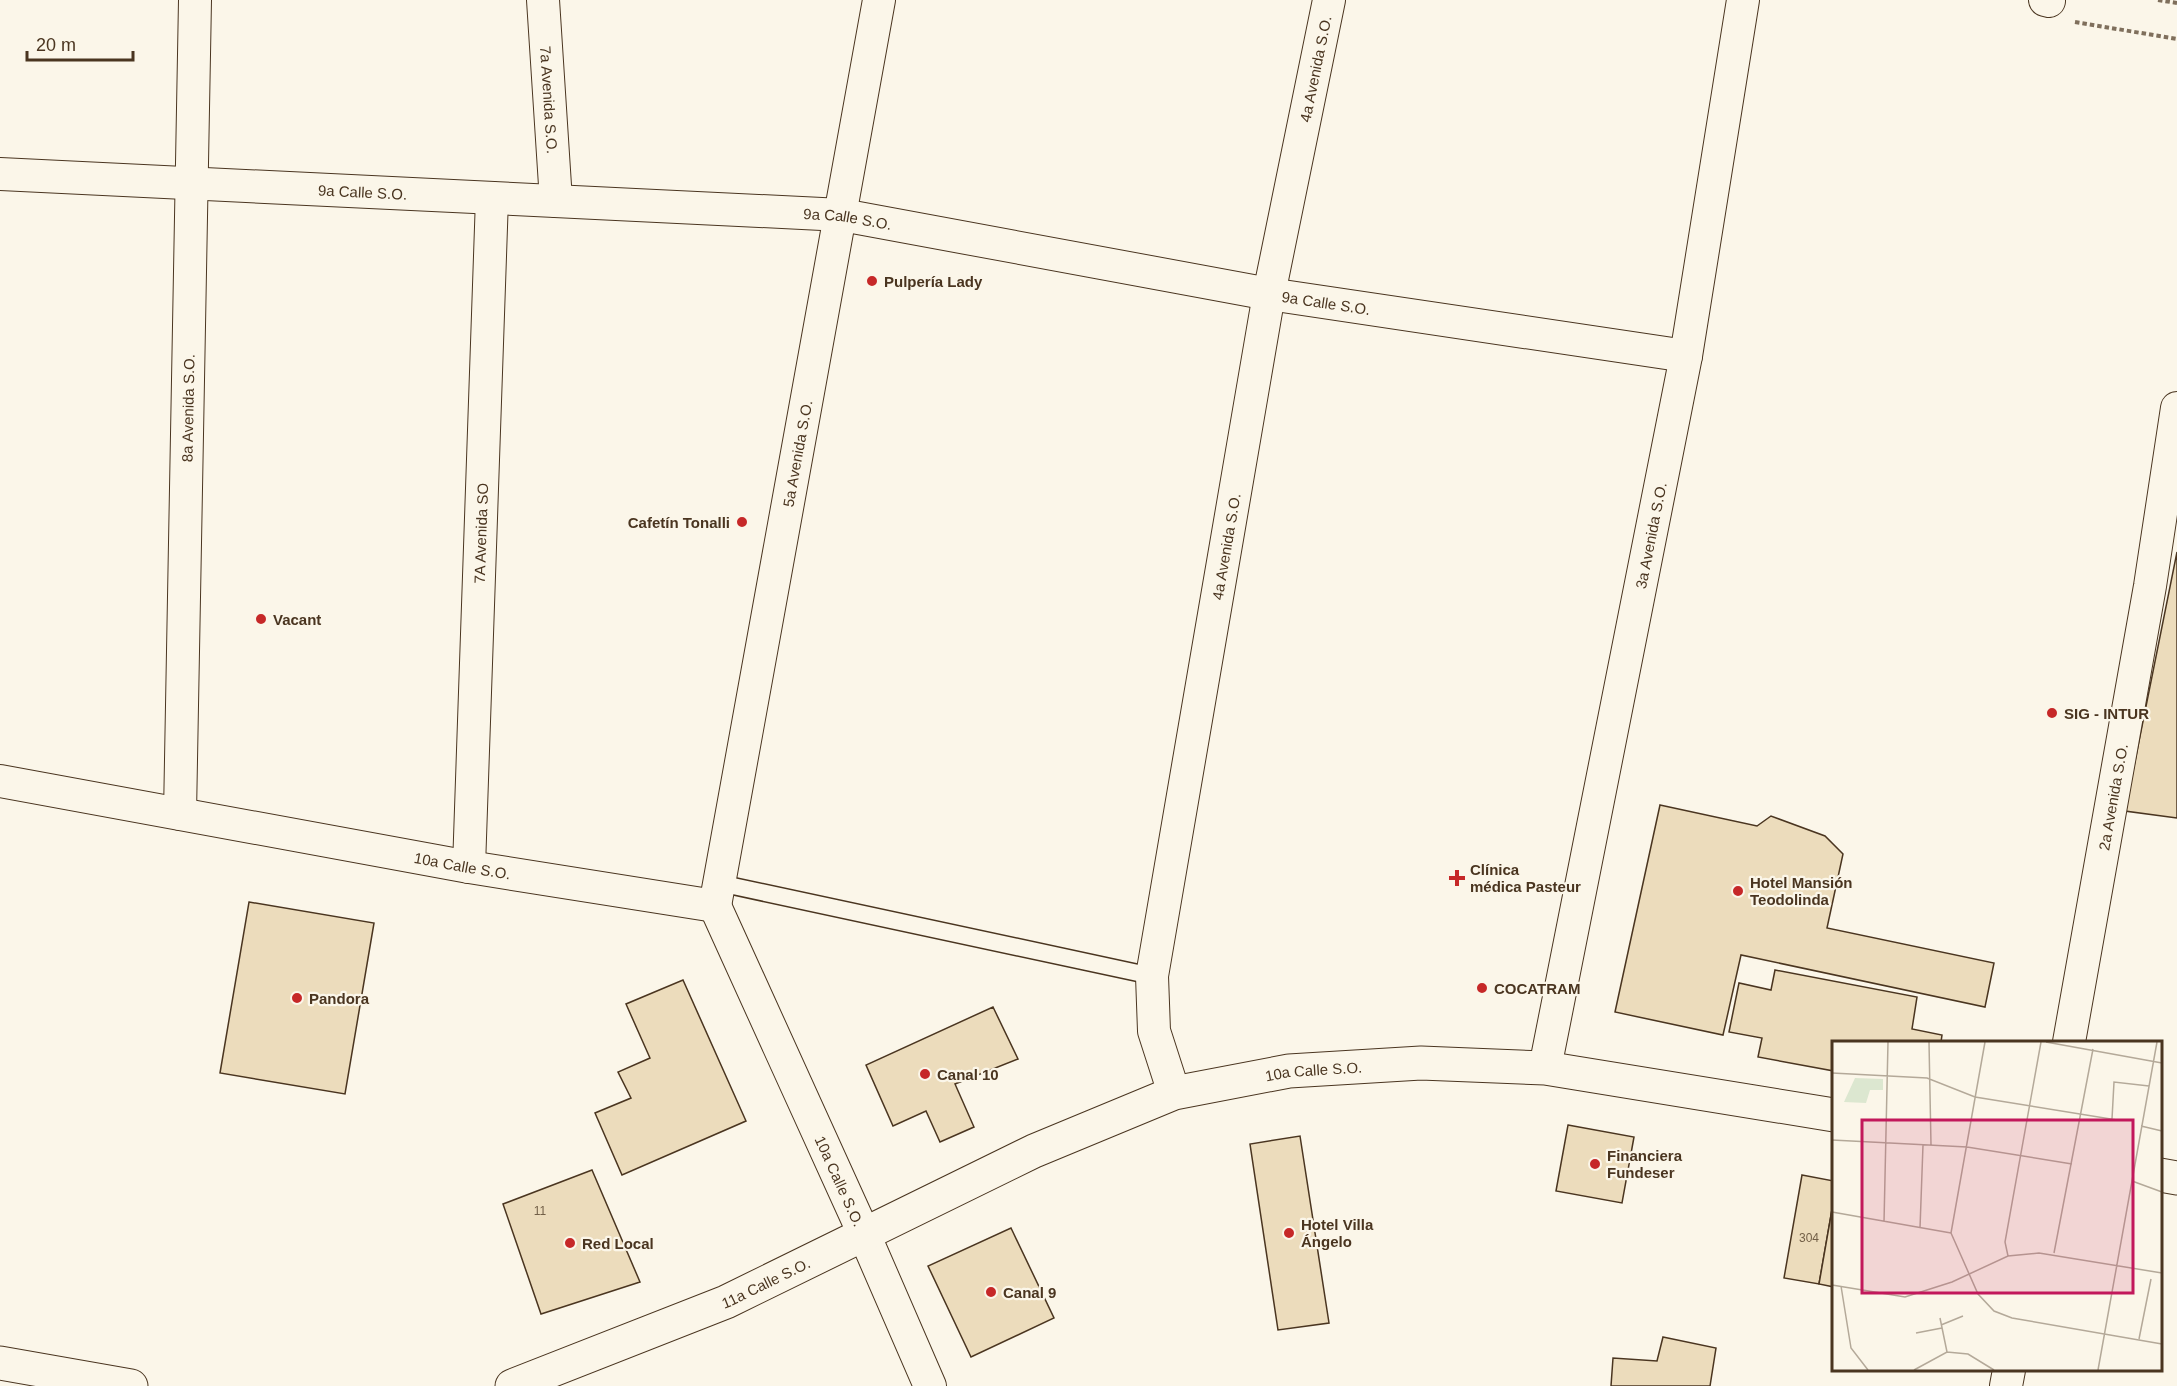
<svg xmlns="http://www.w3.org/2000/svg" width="2177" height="1386" font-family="Arial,sans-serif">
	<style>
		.building { fill: #ecdcbc; stroke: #4a3520; stroke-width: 1.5 }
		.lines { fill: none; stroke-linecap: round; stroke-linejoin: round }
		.lane-casing { stroke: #4a3520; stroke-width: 19 }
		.street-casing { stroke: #4a3520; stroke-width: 34 }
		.secondary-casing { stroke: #4a3520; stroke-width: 35 }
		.path { stroke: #7f6f5c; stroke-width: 4; stroke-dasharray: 4.5 3; stroke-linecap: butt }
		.lane { stroke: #fbf6e9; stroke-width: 16 }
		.street { stroke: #fbf6e9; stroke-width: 32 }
		.secondary { stroke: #fbf6e9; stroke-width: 33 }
		.poi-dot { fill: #c62828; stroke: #fbf6e9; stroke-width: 2 }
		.labels { text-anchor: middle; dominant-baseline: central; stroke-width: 4.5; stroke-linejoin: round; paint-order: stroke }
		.number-label { font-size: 12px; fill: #725f47 }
		.street-label { font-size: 15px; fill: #4a3520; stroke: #fbf6e9 }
		.poi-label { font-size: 15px; font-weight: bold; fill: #4a3520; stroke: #fbf6e9; text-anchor: start }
		.inset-road { fill: none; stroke: #b4a999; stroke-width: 1.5 }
		.view { fill: #c2185b; fill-opacity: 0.15; stroke: #c2185b; stroke-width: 3 }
		.inset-edge { fill: none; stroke: #4a3520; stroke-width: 3 }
	</style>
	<rect width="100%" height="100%" fill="#fbf6e9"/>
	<g class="building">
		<polygon points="2177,552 2177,818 2125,811"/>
		<polygon points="1660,805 1757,826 1771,816 1825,836 1843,854 1827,928 1994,963 1985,1007 1741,955 1723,1035 1615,1012"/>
		<polygon points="249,902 374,923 345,1094 220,1073"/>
		<polygon points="1775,970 1917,997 1912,1029 1942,1035 1941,1042 1834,1042 1834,1071 1758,1057 1762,1038 1729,1032 1739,983 1771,990"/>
		<polygon points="683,980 746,1121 622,1175 595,1113 631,1098 618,1072 650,1058 626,1004"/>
		<polygon points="993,1007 1018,1059 955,1084 974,1127 940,1142 926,1111 893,1126 866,1065"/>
		<polygon points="1568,1125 1634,1137 1622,1203 1556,1191"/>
		<polygon points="1300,1136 1329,1323 1278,1330 1250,1144"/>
		<polygon points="592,1170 640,1282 541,1314 503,1204"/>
		<polygon points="1802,1175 1834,1181 1834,1198 1819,1284 1784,1278"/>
		<polygon points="1834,1198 1834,1287 1819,1284"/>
		<polygon points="1011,1228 1054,1318 971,1357 928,1266"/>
		<polygon points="1663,1337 1716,1348 1710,1386 1611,1386 1613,1358 1657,1361"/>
	</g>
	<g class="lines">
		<g class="lane-casing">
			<polyline id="lane" points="719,883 1152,976"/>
		</g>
		<g class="street-casing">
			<g id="street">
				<path id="s1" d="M543 0 556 201"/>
				<polyline points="2045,0 2049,1"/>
				<path id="s2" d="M0 174 842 215 1269 294 1686 356"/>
				<path id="s3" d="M0 781 469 867 715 906"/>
				<path id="s4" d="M180 814 195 0"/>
				<path id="s5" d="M469 867 492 198"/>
				<path id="s6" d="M715 906 879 0"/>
				<path id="s7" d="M715 906 864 1234 930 1386"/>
				<path id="s8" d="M2069 1042 2150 586 2177 408"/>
				<path id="s9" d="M1545 1068 1686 356 1743 0"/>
				<path id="s10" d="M1174 1093 1154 1031 1152 976 1269 294 1329 0"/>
				<polyline points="2006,1386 2009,1370"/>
			</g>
		</g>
		<g class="secondary-casing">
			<g id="secondary">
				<polyline points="2160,1175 2177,1178"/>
				<polyline points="0,1363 131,1386"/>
				<path id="s11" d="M512 1386 726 1302 1034 1151 1174 1093 1289 1071 1421 1063 1545 1068 1834 1115"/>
			</g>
		</g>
		<g class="path">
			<polyline points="2158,0 2177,3"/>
			<polyline points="2075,22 2177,39"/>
		</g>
		<use href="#lane" class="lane"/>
		<use href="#street" class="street"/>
		<use href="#secondary" class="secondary"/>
	</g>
	<g class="poi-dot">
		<circle cx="872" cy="281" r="6"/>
		<circle cx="742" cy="522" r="6"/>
		<circle cx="261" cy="619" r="6"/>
		<circle cx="2052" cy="713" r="6"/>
		<path d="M1454 869h6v6h6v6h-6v6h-6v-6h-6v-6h6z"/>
		<circle cx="1738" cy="891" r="6"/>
		<circle cx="1482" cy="988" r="6"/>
		<circle cx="297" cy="998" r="6"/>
		<circle cx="925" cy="1074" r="6"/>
		<circle cx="1595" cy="1164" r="6"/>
		<circle cx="1289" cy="1233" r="6"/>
		<circle cx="570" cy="1243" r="6"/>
		<circle cx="991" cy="1292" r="6"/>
	</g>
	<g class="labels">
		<g class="number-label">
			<text x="540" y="1211">11</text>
			<text x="1809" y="1238">304</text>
		</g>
		<g class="street-label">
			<text stroke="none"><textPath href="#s10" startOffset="1042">4a Avenida S.O.</textPath></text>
			<text stroke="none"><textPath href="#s1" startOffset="100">7a Avenida S.O.</textPath></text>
			<text stroke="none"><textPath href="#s2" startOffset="363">9a Calle S.O.</textPath></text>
			<text stroke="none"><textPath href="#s2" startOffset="849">9a Calle S.O.</textPath></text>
			<text stroke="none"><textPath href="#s2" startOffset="1335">9a Calle S.O.</textPath></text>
			<text stroke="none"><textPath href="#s4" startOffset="406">8a Avenida S.O.</textPath></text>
			<text stroke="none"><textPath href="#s6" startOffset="460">5a Avenida S.O.</textPath></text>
			<text stroke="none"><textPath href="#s5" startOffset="334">7A Avenida SO</textPath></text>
			<text stroke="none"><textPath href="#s9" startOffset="543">3a Avenida S.O.</textPath></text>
			<text stroke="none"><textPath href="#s10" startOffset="556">4a Avenida S.O.</textPath></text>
			<text stroke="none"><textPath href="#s8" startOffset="249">2a Avenida S.O.</textPath></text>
			<text stroke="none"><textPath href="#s3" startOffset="470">10a Calle S.O.</textPath></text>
			<text stroke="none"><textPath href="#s11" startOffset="866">10a Calle S.O.</textPath></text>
			<text stroke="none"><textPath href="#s7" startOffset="302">10a Calle S.O.</textPath></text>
			<text stroke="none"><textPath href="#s11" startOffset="274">11a Calle S.O.</textPath></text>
		</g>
		<g class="poi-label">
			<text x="884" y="281">Pulpería Lady</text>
			<text x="730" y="522" text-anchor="end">Cafetín Tonalli</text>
			<text x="273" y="619">Vacant</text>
			<text x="2064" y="713">SIG - INTUR</text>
			<text x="1470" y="869">Clínica<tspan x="1470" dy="17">médica Pasteur</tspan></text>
			<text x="1750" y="882">Hotel Mansión<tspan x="1750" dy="17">Teodolinda</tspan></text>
			<text x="1494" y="988">COCATRAM</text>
			<text x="309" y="998">Pandora</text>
			<text x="937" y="1074">Canal 10</text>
			<text x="1607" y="1155">Financiera<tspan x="1607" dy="17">Fundeser</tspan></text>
			<text x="1301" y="1224">Hotel Villa<tspan x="1301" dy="17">Ángelo</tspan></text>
			<text x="582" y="1243">Red Local</text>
			<text x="1003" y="1292">Canal 9</text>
		</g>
	</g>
	<g transform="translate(1832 1041)">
		<rect width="330" height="330" fill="#fbf6e9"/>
		<path d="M23 37 51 38V49H38L34 62 12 61Z" fill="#dce7d0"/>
		<path class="inset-road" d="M97 1 99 104M214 1 330 22M0 32 95 37 143 56 285 79M280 78 282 41 317 45M309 85 330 90M0 99 135 106 240 123M300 140 330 151M0 171 119 192M52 181 56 1M88 187 91 104M119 192 146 253 162 270 180 277 330 303M119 192 153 1M222 212 261 8M176 215 173 201 209 1M0 244 73 256 120 241 176 215 207 212 330 232M9 245 19 307 36 329M108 277 115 311M109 284 131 275M84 292 110 287M307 298 319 238M82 329 115 311 136 313 162 329M266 329 325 1"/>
		<path class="view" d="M30 79H301V252H30Z"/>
		<rect width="330" height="330" class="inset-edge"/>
	</g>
	<path d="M27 51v9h106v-9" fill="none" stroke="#4a3520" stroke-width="3"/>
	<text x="36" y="51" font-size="18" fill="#4a3520" stroke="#fbf6e9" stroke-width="4.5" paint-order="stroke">20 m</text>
</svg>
